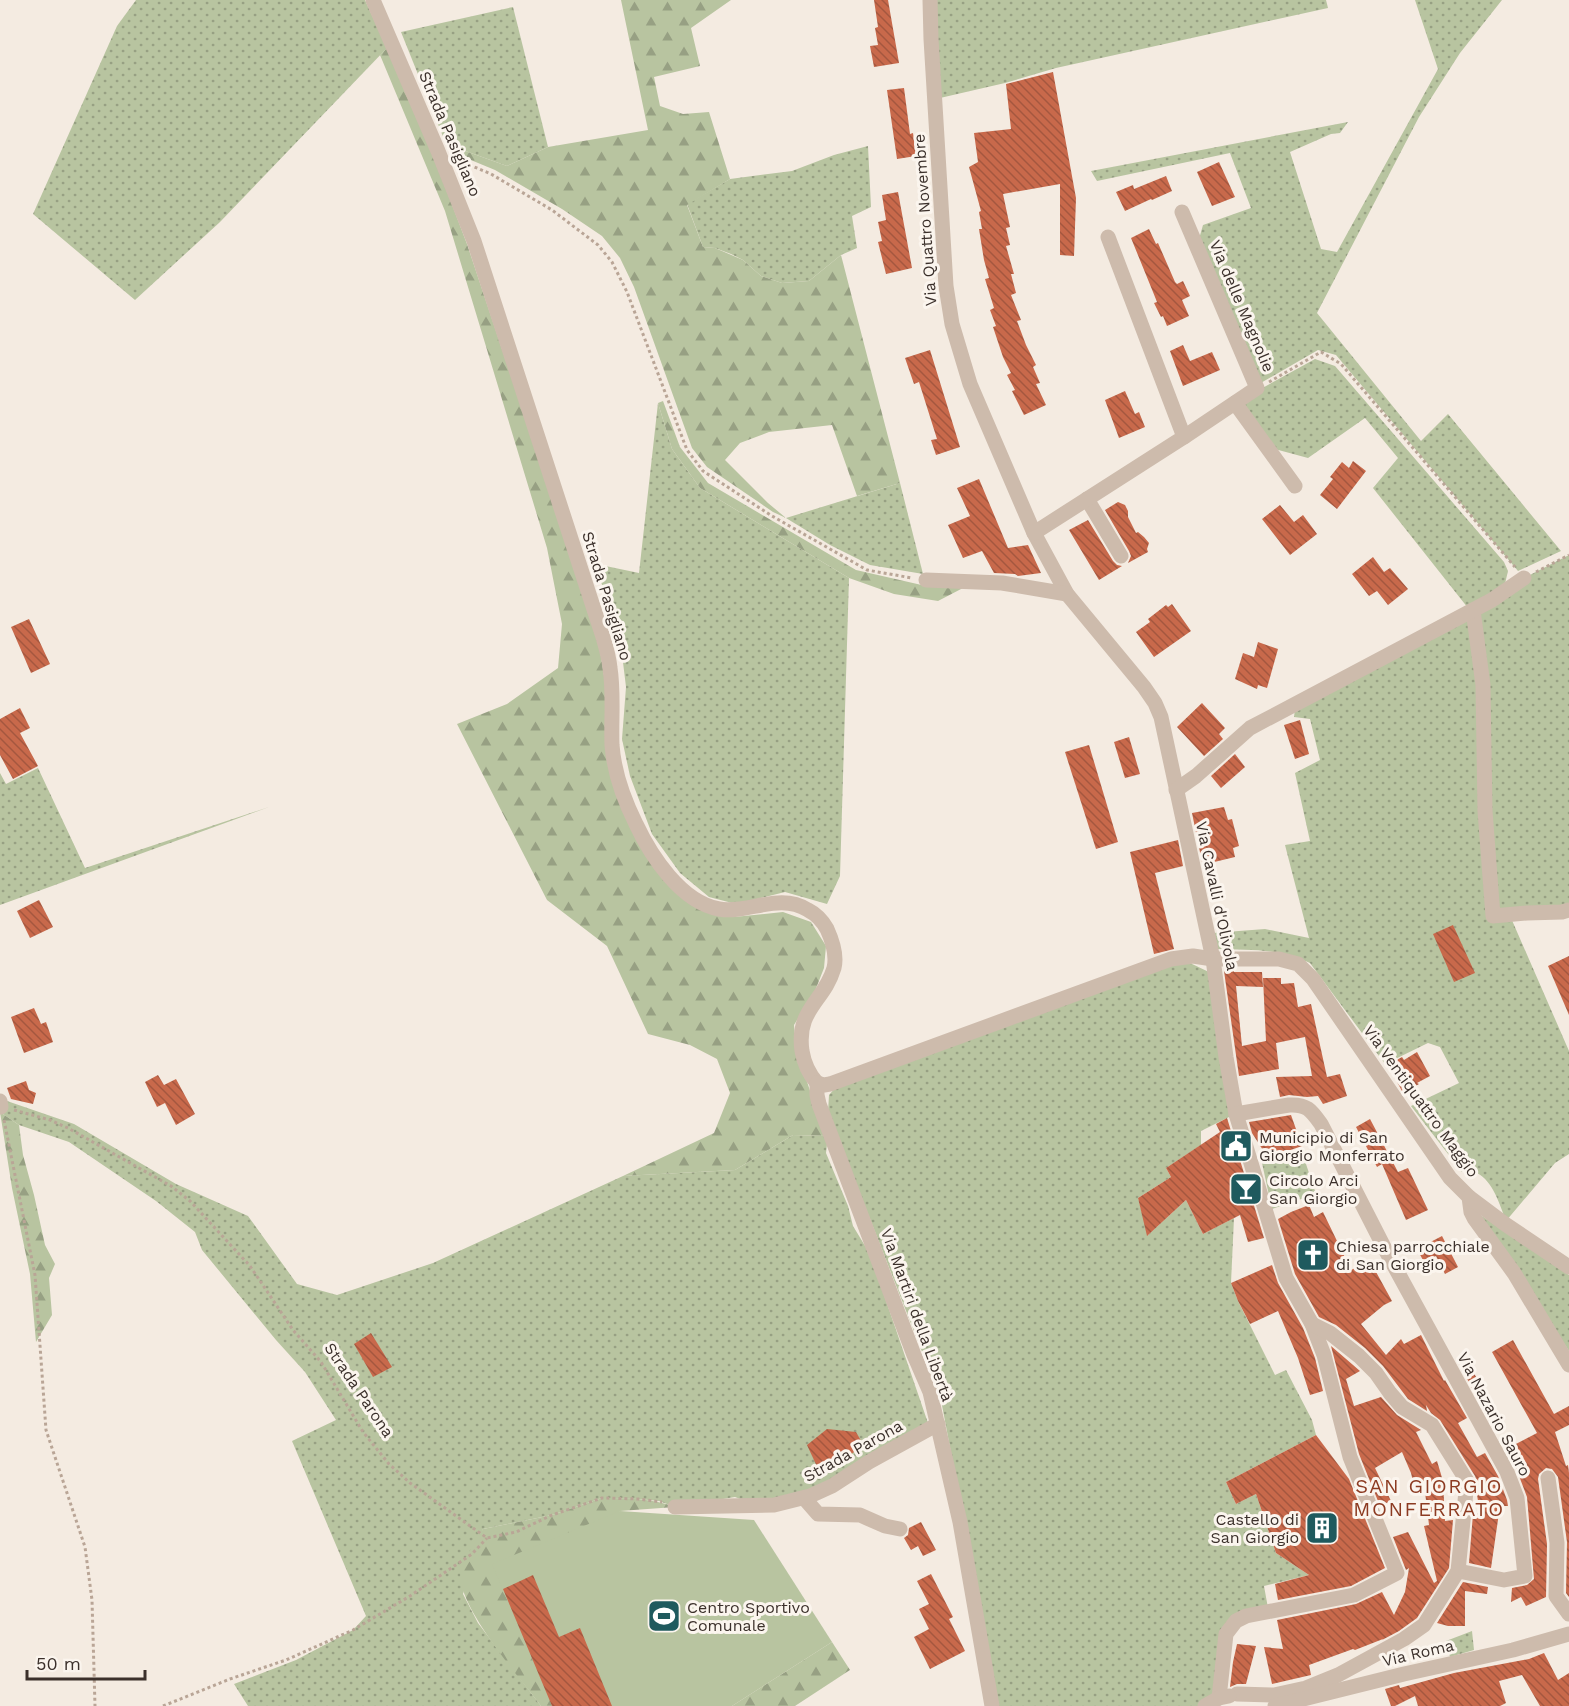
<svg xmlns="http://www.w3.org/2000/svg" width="1569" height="1706" font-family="'Work Sans',sans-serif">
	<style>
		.green { fill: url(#green-dots) }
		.forest { fill: url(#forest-firs) }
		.pitch { fill: #b8c4a0 }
		.building { fill: url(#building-back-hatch) }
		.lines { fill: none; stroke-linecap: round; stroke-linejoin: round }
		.path { stroke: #b9a596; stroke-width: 3; stroke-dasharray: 3 3; stroke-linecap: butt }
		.minor { stroke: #cdbbac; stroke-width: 15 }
		.labels { text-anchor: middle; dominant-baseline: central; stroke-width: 6; stroke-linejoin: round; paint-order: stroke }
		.street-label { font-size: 16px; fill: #3b302b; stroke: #fbf5ee }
		.poi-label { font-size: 16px; fill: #3b302b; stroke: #fbf5ee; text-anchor: start }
		.quarter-label { font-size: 20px; letter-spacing: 1.5px; fill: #8c3b22; stroke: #fbf5ee }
	</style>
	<defs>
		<pattern id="green-dots" width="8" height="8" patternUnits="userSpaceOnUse" patternTransform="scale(1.5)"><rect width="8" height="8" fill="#b8c4a0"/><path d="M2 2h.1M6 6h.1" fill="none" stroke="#97a083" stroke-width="1.8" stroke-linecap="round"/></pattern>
		<pattern id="forest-firs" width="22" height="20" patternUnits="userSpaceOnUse" patternTransform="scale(1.5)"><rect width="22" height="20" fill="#b8c4a0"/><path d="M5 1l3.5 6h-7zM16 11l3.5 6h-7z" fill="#97a083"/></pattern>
		<pattern id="building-back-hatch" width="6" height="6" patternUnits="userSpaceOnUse" patternTransform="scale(1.5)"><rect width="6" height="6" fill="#c8694b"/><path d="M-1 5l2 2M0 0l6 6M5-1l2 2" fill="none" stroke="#a4573f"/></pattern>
	</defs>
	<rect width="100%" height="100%" fill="#f4ebe1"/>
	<g class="green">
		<polygon points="136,0 365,0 387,48 220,222 135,300 33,214 117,26"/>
		<polygon points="934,0 1326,0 1328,8 1056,68 1005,83 940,98"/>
		<polygon points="1415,0 1502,0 1460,53 1419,117 1317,313 1421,441 1448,414 1561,551 1518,571 1336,355 1318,350 1259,384 1199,239 1203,225 1251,208 1230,153 1097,181 1091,171 1348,122 1340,133 1331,134 1290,152 1321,249 1337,252 1438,69"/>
		<polygon points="513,7 548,147 507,166 446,144 401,32"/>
		<polygon points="868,146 871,207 852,216 857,248 841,255 809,281 782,283 761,276 743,260 731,254 715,248 703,247 687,204 730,179 792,171 834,155"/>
		<polygon points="1315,359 1335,366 1504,562 1508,571 1504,588 1468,608 1373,488 1398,458 1365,418 1308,458 1271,448 1235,403"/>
		<polygon points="658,403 672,449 700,488 849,578 840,876 827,904 785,892 736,904 709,897 680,873 652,834 630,776 622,739 626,687 622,654 596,564 639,573"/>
		<polygon points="900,483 923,574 870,565 830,545 786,518"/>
		<path d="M1569 555V910L1511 918 1569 1051V1154L1555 1163 1506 1221C1500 1205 1493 1181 1477 1173 1473 1172 1466 1172 1462 1172L1411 1106 1459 1083 1440 1047 1428 1043 1385 1064 1310 963C1277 948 1249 950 1215 949L1213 933 1265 929 1309 938 1285 845 1310 841 1295 773 1320 760 1310 719 1294 717 1295 709 1524 578Z"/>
		<polygon points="38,768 85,868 269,807 0,905 0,773 6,784"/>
		<polygon points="1190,963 1211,973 1231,1116 1201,1131 1201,1145 1166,1168 1171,1177 1138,1198 1148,1235 1186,1200 1203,1234 1234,1218 1231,1283 1238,1301 1275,1375 1286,1370 1312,1420 1316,1435 1226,1482 1236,1504 1256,1494 1276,1553 1309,1575 1264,1586 1268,1608 1225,1625 1214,1697 1198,1706 999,1706 941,1400 828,1112 829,1095 836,1087 1173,965"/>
		<polygon points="7,1101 74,1124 176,1184 248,1216 297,1284 337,1295 433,1263 623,1176 735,1170 793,1135 828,1136 826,1153 848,1206 853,1226 870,1254 928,1423 832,1486 753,1504 735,1497 675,1507 659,1501 638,1499 602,1498 552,1515 483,1529 463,1594 478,1623 541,1706 248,1706 234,1684 296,1660 353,1630 366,1616 292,1441 336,1420 305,1372 276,1340 202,1250 195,1232 156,1201 69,1142 19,1125 0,1112"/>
		<polygon points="1301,1149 1316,1194 1272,1209 1262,1163"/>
		<polygon points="1479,1214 1569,1275 1569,1351"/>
		<polygon points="1472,1631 1474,1650 1450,1657 1446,1641"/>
	</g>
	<g class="forest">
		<polygon points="621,0 731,0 691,28 700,66 654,77 660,106 683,114 709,112 730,179 687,205 703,247 715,248 743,260 761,276 782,283 809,281 841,255 900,483 857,496 832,425 769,432 740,443 725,460 768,503 786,518 773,512 707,467 692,448 634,287 620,258 602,236 562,209 495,170 449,151 446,144 507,166 548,147 648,130"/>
		<polygon points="387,48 432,152 467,244 598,637 626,817 693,905 734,917 783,912 811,922 826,946 824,968 815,991 794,1025 796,1048 815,1106 828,1136 793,1135 735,1170 623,1176 714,1133 730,1093 717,1059 690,1045 648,1034 607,946 547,900 457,724 507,704 558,668 562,624 547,548 445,211 380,55"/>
		<polygon points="663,401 680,447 708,483 856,570 926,586 963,588 938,601 894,594 849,578 700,488 672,449 658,403"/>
		<polygon points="0,1112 19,1125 23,1155 34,1195 45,1245 55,1264 49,1278 52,1315 36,1342 30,1274 12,1188"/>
		<path d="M602 1498C627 1498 651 1498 675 1507L620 1511 552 1706H541C521 1679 452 1601 461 1569 463 1560 478 1538 483 1529L552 1515Z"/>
		<polygon points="832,1642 850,1670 795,1706 732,1706"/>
	</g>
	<polygon class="pitch" points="620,1511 754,1520 832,1642 732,1706 552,1706 492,1564"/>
	<g class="building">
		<polygon points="874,0 888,0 899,63 874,67 870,46 878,45 875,28 878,27"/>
		<polygon points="1053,72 1076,198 1074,256 1060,255 1060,184 1003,194 1010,227 1006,228 1010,245 1006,246 1014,274 1011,274 1016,293 1011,295 1021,320 1017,321 1026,345 1036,365 1033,367 1040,383 1036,384 1046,405 1024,415 1012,391 1015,390 1007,375 1011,373 1003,357 993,327 996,326 990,310 994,308 985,279 989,278 984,260 979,229 982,229 979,212 981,211 969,167 978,162 974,133 1011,129 1006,84"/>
		<polygon points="904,88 910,134 913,133 916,156 897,159 887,90"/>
		<polygon points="1219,162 1235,197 1212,206 1197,172"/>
		<polygon points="1166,176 1172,191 1152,200 1151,199 1125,211 1116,192 1133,185 1134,189"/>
		<polygon points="898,192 912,268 886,274 878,242 882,241 878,222 886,220 882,195"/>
		<polygon points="1149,229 1156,244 1158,243 1175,282 1177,284 1183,281 1190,296 1182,300 1189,316 1167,326 1163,316 1161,317 1154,303 1157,302 1153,292 1131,238"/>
		<polygon points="1183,345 1190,361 1212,352 1220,370 1183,386 1170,351"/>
		<polygon points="930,350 960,447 936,455 931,440 937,439 919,382 914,384 905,358"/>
		<polygon points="1125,391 1135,414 1139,412 1145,427 1119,438 1105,400"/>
		<polygon points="1353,461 1366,471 1337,509 1320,495 1333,479 1330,477 1342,462 1349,468"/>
		<polygon points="979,479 1008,548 1028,545 1041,573 1018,576 1015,574 994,573 982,551 963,558 948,525 970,516 957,488"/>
		<polygon points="1118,502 1125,505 1128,511 1128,517 1136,533 1138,532 1144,537 1149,543 1147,549 1148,552 1128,563 1131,556 1129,551 1105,510"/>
		<polygon points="1280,505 1294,522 1303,515 1317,534 1290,555 1262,519"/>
		<polygon points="1088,520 1113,561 1117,565 1122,566 1099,580 1069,530"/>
		<polygon points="1373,557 1384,572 1390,568 1408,589 1388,605 1377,591 1369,596 1352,574"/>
		<polygon points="1172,604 1191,631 1154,657 1136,632 1150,622 1148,619 1166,605 1168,607"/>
		<polygon points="29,619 50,664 31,673 11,627"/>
		<polygon points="1258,642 1278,649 1267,688 1258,685 1257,689 1235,679 1243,653 1254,657"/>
		<polygon points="1202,703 1225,728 1219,734 1223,739 1204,756 1177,727"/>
		<polygon points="20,708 30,728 20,733 38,766 13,779 0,755 0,719"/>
		<polygon points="1300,720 1309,754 1295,759 1284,725"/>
		<polygon points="1129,737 1140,774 1125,778 1114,742"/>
		<polygon points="1089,745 1118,842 1096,849 1065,752"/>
		<polygon points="1235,754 1245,767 1221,788 1211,776"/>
		<polygon points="1224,807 1228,820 1232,819 1239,846 1233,848 1235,857 1206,864 1205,861 1202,862 1192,813"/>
		<polygon points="1178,840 1183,866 1155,873 1174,949 1154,954 1130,852"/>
		<polygon points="39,900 53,927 30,938 17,911"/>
		<polygon points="1453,925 1475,973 1454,982 1433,934"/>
		<polygon points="1569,956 1569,1015 1548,966"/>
		<polygon points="1234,970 1234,972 1262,972 1263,987 1236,986 1242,1046 1266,1041 1263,978 1281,978 1281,984 1294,983 1298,1007 1311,1004 1327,1077 1340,1074 1347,1096 1323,1104 1318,1096 1307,1097 1289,1095 1280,1097 1276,1077 1312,1076 1305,1037 1276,1043 1279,1069 1239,1076 1224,971"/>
		<polygon points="34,1008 41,1024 46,1022 53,1042 24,1053 11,1017"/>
		<polygon points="1417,1052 1430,1076 1417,1083 1419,1084 1403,1093 1388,1065 1402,1057 1404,1060"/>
		<polygon points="158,1075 164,1085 176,1079 195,1114 176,1125 165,1103 157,1107 145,1082"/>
		<polygon points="26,1081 29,1090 36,1093 33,1104 11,1099 7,1088"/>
		<polygon points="1291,1115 1302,1146 1268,1158 1252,1133 1249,1122"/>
		<polygon points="1227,1118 1264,1238 1248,1242 1240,1215 1203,1234 1186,1200 1147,1236 1138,1198 1171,1177 1166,1168 1220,1132 1216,1124"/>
		<polygon points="1370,1119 1398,1172 1408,1168 1428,1210 1406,1220 1382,1164 1377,1167 1356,1127"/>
		<polygon points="1309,1205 1314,1217 1323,1212 1351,1270 1370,1261 1392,1301 1384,1305 1361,1324 1386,1355 1401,1339 1404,1344 1421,1335 1444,1381 1445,1380 1467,1418 1458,1423 1477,1457 1485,1453 1498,1476 1507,1500 1508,1506 1500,1506 1491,1568 1469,1563 1473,1514 1480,1513 1476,1489 1477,1481 1475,1476 1440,1420 1431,1413 1426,1405 1427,1411 1408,1399 1383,1366 1365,1348 1336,1325 1319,1317 1295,1274 1278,1219 1291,1212"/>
		<polygon points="1442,1236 1458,1267 1445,1274 1436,1256 1424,1262 1417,1249"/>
		<polygon points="1272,1265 1278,1283 1303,1328 1315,1358 1323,1391 1310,1395 1298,1358 1278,1311 1250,1324 1238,1301 1231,1283"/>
		<polygon points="371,1333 392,1367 373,1377 354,1344"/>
		<polygon points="1513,1340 1554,1414 1569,1406 1569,1425 1555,1432 1566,1466 1568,1465 1569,1473 1569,1597 1566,1593 1567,1542 1558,1477 1552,1469 1546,1468 1539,1474 1538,1479 1547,1544 1546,1597 1526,1606 1521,1597 1511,1602 1512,1588 1527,1585 1534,1579 1527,1497 1516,1468 1502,1443 1509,1440 1512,1446 1537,1433 1492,1352"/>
		<polygon points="1331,1346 1360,1371 1346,1379 1354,1406 1381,1397 1397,1415 1421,1430 1416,1432 1432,1464 1437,1461 1443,1481 1445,1521 1453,1520 1449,1568 1417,1618 1399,1631 1382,1640 1383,1639 1355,1650 1353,1649 1309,1665 1311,1675 1272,1684 1264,1647 1283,1649 1277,1620 1356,1604 1382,1592 1394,1615 1405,1592 1409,1568 1406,1570 1393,1537 1408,1532 1434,1583 1437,1581 1424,1526 1429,1525 1425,1492 1416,1494 1411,1473 1402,1452 1375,1468 1391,1501 1380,1506 1359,1454"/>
		<polygon points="1470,1367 1486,1393 1484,1395 1489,1405 1483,1409 1463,1371"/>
		<polygon points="827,1429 856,1432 864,1446 820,1473 807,1445"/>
		<polygon points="1316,1435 1349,1479 1385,1568 1351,1586 1278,1600 1275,1584 1309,1575 1276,1553 1256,1494 1236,1504 1226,1482"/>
		<polygon points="921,1522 936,1550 923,1556 918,1546 911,1550 904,1538 908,1535 909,1528"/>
		<polygon points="931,1574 953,1617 949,1619 965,1651 930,1669 914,1637 929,1629 919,1609 929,1604 917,1581"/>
		<polygon points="533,1575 559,1637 580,1628 612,1706 552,1706 503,1589"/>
		<polygon points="1463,1582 1488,1587 1487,1594 1465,1591 1465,1626 1448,1626 1437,1623"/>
		<polygon points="1237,1644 1256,1646 1246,1684 1237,1684 1230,1687 1233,1662"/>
		<polygon points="1544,1653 1558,1680 1569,1673 1569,1706 1540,1706 1522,1675 1499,1681 1506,1703 1500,1706 1418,1706 1415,1696 1395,1706 1391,1706 1385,1689 1399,1685 1400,1688 1454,1673 1529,1659"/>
	</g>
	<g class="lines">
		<g class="path">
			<polyline points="458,160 491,174 552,210 598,245 612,262 627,292 687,450 703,471 772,516 867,570 912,578"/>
			<polyline points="1269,382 1321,352 1341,364 1515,567"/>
			<polyline points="1536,572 1569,555"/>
			<polyline points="14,1110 50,1120 68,1128 171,1186 190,1201 250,1266 293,1330 321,1362 363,1432 389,1464 410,1483 487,1538 516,1532 552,1515 602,1498 638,1499 662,1502"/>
			<polyline points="4,1120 35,1275 46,1430 85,1547 92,1600 95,1706"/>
			<polyline points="163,1706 230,1679 286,1660 353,1630 410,1596 472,1554 487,1538"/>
		</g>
		<g class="minor">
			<path d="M373 0 438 151 474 241 603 637C606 647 609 658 610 668 614 693 611 720 612 745 614 772 624 800 636 824 651 856 681 902 719 909 749 914 779 892 808 910 816 914 822 920 827 929 832 940 837 956 834 968 824 1002 796 1009 802 1051 804 1063 809 1074 817 1083"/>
			<polyline points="930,0 931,39 946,286 952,324 970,384 1034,533 1067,594 1144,687 1155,703 1161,717 1213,959 1226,1057 1236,1114 1286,1278 1312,1324 1324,1355 1350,1457 1397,1573 1354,1595 1246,1616 1236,1621 1226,1634 1219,1698"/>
			<polyline points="1182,212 1257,388 1184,437"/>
			<polyline points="1235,403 1295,486"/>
			<polyline points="1087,499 1121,556"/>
			<polyline points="1034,533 1184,437 1108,237"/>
			<polyline points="926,580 1002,583 1067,594"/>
			<polyline points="1473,610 1483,685 1485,811 1493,916 1527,913 1562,912 1569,910"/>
			<polyline points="1176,790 1196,776 1250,728 1492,600 1524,578"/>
			<polyline points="817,1083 824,1085 830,1084 1171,959 1193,956 1213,959 1279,959 1298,964 1313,979 1450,1178 1469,1197 1471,1212 1474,1218 1514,1273 1569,1365"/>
			<polyline points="817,1083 817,1095 819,1104 914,1355 930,1392 960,1522 992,1706"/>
			<polyline points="0,1101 1,1107"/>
			<path d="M1236 1114 1289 1105C1307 1104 1311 1110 1321 1124L1386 1251 1507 1472 1517 1498 1525 1576 1504 1580 1458 1571"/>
			<polyline points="1469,1197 1505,1224 1569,1267"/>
			<polyline points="1548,1478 1557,1543 1556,1596 1569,1614"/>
			<polyline points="804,1498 818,1514 860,1515 885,1526 900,1529"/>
			<polyline points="675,1507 774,1505 810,1496 832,1486 869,1462 938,1424"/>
			<polyline points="1237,1694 1274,1695 1306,1688 1338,1675 1404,1639 1424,1625 1458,1571 1467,1481 1432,1425 1402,1407 1390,1393 1376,1373 1359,1356 1330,1333 1312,1324"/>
			<polyline points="1205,1706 1219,1698 1229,1696"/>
			<polyline points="1275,1706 1404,1674 1513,1650 1569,1634"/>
		</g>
	</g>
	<defs>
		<g id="civic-square" transform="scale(1.725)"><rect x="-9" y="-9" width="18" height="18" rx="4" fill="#1f5a5e" stroke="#fbf5ee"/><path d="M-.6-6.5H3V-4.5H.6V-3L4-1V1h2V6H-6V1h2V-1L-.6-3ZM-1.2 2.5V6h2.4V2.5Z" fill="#fff"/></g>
		<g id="bar-square" transform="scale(1.725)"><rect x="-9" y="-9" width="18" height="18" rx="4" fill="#1f5a5e" stroke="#fbf5ee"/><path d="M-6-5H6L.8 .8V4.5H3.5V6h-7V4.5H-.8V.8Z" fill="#fff"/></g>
		<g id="church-square" transform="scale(1.725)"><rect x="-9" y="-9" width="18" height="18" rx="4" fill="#1f5a5e" stroke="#fbf5ee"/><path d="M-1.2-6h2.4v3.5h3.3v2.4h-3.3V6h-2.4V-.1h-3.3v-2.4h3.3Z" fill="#fff"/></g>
		<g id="building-square" transform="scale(1.725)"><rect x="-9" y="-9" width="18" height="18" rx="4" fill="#1f5a5e" stroke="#fbf5ee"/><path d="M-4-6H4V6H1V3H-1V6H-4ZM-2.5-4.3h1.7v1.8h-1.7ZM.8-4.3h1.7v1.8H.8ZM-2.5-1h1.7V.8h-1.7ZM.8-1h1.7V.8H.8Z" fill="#fff"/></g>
		<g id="stadium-square" transform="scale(1.725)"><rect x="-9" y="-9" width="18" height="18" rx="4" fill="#1f5a5e" stroke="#fbf5ee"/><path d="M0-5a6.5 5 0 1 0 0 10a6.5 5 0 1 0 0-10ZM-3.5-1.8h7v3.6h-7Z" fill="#fff"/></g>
	</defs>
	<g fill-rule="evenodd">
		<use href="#civic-square" x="1236" y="1146"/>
		<use href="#bar-square" x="1246" y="1189"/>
		<use href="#church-square" x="1313" y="1255"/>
		<use href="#building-square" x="1322" y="1528"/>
		<use href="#stadium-square" x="664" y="1616"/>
	</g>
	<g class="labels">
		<g class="street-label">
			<text transform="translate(450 134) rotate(67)">Strada Pasigliano</text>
			<text transform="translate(925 220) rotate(-94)">Via Quattro Novembre</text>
			<text transform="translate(1242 306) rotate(67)">Via delle Magnolie</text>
			<text transform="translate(607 596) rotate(73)">Strada Pasigliano</text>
			<text transform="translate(1217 896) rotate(78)">Via Cavalli d'Olivola</text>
			<text transform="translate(1421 1101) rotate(54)">Via Ventiquattro Maggio</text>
			<text transform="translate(917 1315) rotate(70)">Via Martiri della Libertà</text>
			<text transform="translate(359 1390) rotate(56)">Strada Parona</text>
			<text transform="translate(1494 1414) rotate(62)">Via Nazario Sauro</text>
			<text transform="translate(853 1451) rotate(-29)">Strada Parona</text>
			<text transform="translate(1418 1653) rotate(-13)">Via Roma</text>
		</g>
		<g class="poi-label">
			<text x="1259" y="1137">Municipio di San<tspan x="1259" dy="18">Giorgio Monferrato</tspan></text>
			<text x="1269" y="1180">Circolo Arci<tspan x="1269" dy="18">San Giorgio</tspan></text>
			<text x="1336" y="1246">Chiesa parrocchiale<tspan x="1336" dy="18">di San Giorgio</tspan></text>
			<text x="1299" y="1519" text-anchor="end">Castello di<tspan x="1299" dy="18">San Giorgio</tspan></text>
			<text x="687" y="1607">Centro Sportivo<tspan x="687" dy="18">Comunale</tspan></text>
		</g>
		<g class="quarter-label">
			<text x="1429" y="1486">SAN GIORGIO<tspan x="1429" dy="23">MONFERRATO</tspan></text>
		</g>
	</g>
	<path d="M27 1670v9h118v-9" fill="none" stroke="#3b302b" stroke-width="3"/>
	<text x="36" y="1670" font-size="18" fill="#3b302b" stroke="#fbf5ee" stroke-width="4.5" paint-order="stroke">50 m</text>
</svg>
